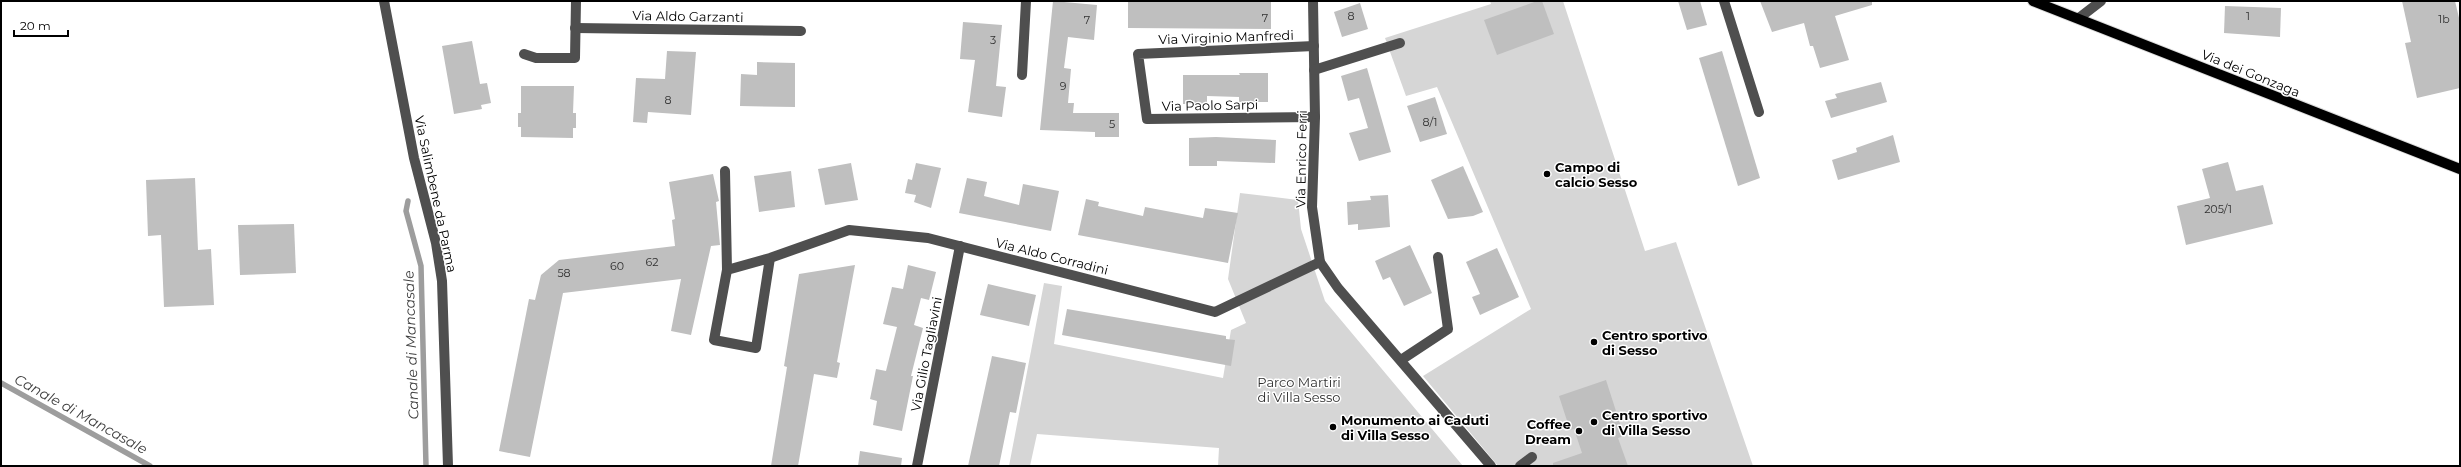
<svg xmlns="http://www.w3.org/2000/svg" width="2461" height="467" font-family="Montserrat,sans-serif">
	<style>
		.green { fill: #d6d6d6 }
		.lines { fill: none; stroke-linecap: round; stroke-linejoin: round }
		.stream { stroke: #9d9d9d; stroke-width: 5.5 }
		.building { fill: #bfbfbf }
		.major-casing { stroke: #dbdbdb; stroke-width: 12 }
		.minor { stroke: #4f4f4f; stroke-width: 10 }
		.major { stroke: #000; stroke-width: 10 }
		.poi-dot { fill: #000; stroke: #fff; stroke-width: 1.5 }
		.labels { text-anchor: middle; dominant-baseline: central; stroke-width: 3; stroke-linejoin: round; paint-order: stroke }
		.number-label { font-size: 11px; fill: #303030 }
		.street-label { font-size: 13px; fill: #000; stroke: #fff }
		.poi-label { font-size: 13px; font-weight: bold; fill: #000; stroke: #fff; text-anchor: start }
		.park-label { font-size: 13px; fill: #2d2d2d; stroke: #fff }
		.water-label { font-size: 14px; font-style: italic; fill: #3e3e3e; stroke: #fff }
	</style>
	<rect width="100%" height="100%" fill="#fff"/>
	<g class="green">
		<polygon points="1490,1 1563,1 1645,251 1676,242 1753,466 1498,466 1423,376 1531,309 1437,87 1406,96 1385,38 1491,4"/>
		<polygon points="1240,193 1298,200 1301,229 1325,301 1463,466 1218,466 1219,448 1037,434 1030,466 1009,466 1044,283 1062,286 1054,344 1223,378 1231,330 1246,323 1228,279"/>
	</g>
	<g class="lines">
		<g class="stream">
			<polyline points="408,201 406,211 421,266 426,466"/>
			<polyline points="1,383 150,466"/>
		</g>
	</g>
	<g class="building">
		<polygon points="1053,1 1097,5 1094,40 1068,37 1064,68 1071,69 1068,103 1074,103 1073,113 1119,113 1119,137 1095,137 1095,132 1040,130"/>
		<polygon points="1128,1 1271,1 1271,29 1128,28"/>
		<polygon points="1537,1 1542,1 1554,34 1497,55 1484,20"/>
		<polygon points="1678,1 1700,1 1707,25 1687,30"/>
		<polygon points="1760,1 1872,1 1872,5 1835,16 1849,60 1820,68 1813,46 1810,46 1804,23 1772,32"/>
		<polygon points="2402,1 2455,1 2460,22 2460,88 2417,98 2405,43 2411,42"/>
		<polygon points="1360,3 1368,29 1342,37 1334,12"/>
		<polygon points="2225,6 2281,8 2280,37 2224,33"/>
		<polygon points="963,22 1002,25 996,86 1006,87 1002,117 968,112 975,60 960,59"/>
		<polygon points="472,41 480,84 487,83 491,103 481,105 482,109 454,114 442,46"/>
		<polygon points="667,51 696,52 691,115 648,112 647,123 633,122 636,78 665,79"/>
		<polygon points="1722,51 1760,178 1738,186 1699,58"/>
		<polygon points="757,62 795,63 795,107 740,106 741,74 757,75"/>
		<polygon points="1367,68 1391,152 1359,161 1349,133 1368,128 1359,98 1348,101 1341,76"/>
		<polygon points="1239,73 1268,73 1268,102 1239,102 1239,97 1207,96 1207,104 1183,104 1183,75 1240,75"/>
		<polygon points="1881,82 1887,102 1831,118 1825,101 1837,98 1835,94"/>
		<polygon points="521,86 574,86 573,113 576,113 576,128 573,128 573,138 521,137 521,127 518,127 518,113 521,113"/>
		<polygon points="1435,97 1447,134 1420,142 1407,106"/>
		<polygon points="1893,135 1900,162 1838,180 1832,160 1857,152 1856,148"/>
		<polygon points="1216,137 1276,140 1275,163 1217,161 1217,166 1189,166 1189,138"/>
		<polygon points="2228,162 2236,191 2263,185 2273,224 2186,245 2177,206 2210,198 2202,169"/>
		<polygon points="851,163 858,200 825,205 818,169"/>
		<polygon points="916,163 941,168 931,208 914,202 916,195 905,193 908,179 912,180"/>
		<polygon points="1463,166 1483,212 1473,216 1448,219 1431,180"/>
		<polygon points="791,171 795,207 759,212 754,176"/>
		<polygon points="713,174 719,201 716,202 720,245 711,246 691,335 671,331 681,279 563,293 530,457 499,451 529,299 535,300 541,275 559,260 675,246 672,220 675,219 669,182"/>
		<polygon points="195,178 198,250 211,249 214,305 164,307 161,235 148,236 146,180"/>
		<polygon points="967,178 987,182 984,196 1019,205 1023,184 1059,191 1051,231 959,213"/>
		<polygon points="1388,195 1390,227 1358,230 1358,224 1348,225 1347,202 1371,200 1370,196"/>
		<polygon points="1086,199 1099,202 1098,206 1143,216 1145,207 1203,218 1205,208 1238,213 1228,263 1078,235"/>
		<polygon points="294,224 296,273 240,275 238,225"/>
		<polygon points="1410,245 1432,293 1404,306 1390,277 1383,280 1375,261"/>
		<polygon points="1497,248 1519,297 1480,315 1472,297 1480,294 1466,262"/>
		<polygon points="855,265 837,362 840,363 837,378 814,374 798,466 771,466 787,367 784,366 799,274"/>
		<polygon points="908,265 936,272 929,300 921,298 914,325 923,328 911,376 913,376 902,431 873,425 877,401 870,399 876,369 886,371 897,327 883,324 892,287 903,289"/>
		<polygon points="988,284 1036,295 1029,326 980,315"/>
		<polygon points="1067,309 1226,336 1226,339 1235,340 1231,366 1062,335"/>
		<polygon points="992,356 1026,363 1016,413 1010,412 999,466 968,466"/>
		<polygon points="1606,380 1624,436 1618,438 1628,466 1553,466 1553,463 1582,453 1574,429 1570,430 1559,396"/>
		<polygon points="860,451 902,458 901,466 858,466"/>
	</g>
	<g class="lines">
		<g class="major-casing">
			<polyline id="major" points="2033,1 2460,169"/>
		</g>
		<g class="minor">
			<polyline points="384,1 414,158 436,243 442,281 448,466"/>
			<polyline points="1313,1 1315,117 1312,207 1320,262 1338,288 1491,466"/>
			<polyline points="1724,1 1759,112"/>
			<polyline points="2079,18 2101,1"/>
			<polyline points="575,28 801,31"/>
			<polyline points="1314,46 1138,54 1147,119 1315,117"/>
			<polyline points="524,54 536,58 575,58 576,1"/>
			<polyline points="1314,70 1400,43"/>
			<polyline points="1022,75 1026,1"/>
			<polyline points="725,171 727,270"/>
			<polyline points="770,258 756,348 714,340 727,270 770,258 849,230 928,238 1215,312 1320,262"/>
			<polyline points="1401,360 1448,329 1438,257"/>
			<polyline points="917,466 960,246"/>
			<polyline points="1520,466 1532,457"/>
		</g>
		<use href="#major" class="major"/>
	</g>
	<g class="poi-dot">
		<circle cx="1547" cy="174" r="4"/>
		<circle cx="1594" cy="342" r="4"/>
		<circle cx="1594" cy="422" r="4"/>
		<circle cx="1333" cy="427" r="4"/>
		<circle cx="1579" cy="431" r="4"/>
	</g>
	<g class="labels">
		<g class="number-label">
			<text x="1351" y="16">8</text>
			<text x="2248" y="16">1</text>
			<text x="1265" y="18">7</text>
			<text x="2444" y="19">1b</text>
			<text x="1087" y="20">7</text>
			<text x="993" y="40">3</text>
			<text x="1063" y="86">9</text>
			<text x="668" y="100">8</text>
			<text x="1430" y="122">8/1</text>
			<text x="1112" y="124">5</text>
			<text x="2218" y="209">205/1</text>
			<text x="652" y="262">62</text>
			<text x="617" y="266">60</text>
			<text x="564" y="273">58</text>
		</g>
		<g class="street-label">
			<text transform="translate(688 16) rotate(1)">Via Aldo Garzanti</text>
			<text transform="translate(1226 37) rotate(-2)">Via Virginio Manfredi</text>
			<text transform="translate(2251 73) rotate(22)">Via dei Gonzaga</text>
			<text transform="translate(1210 105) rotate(-1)">Via Paolo Sarpi</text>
			<text transform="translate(1301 159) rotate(-89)">Via Enrico Ferri</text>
			<text transform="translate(436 194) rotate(78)">Via Salimbene da Parma</text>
			<text transform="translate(1052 256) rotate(14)">Via Aldo Corradini</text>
			<text transform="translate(926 354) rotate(-79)">Via Gilio Tagliavini</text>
		</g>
		<g class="poi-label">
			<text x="1555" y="167">Campo di<tspan x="1555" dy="15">calcio Sesso</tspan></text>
			<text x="1602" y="335">Centro sportivo<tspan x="1602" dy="15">di Sesso</tspan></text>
			<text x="1602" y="415">Centro sportivo<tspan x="1602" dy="15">di Villa Sesso</tspan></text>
			<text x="1341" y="420">Monumento ai Caduti<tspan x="1341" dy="15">di Villa Sesso</tspan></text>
			<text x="1571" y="424" text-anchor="end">Coffee<tspan x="1571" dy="15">Dream</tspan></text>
		</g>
		<g class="park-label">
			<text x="1299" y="382">Parco Martiri<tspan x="1299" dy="15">di Villa Sesso</tspan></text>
		</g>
		<g class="water-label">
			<text transform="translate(411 345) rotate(-92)">Canale di Mancasale</text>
			<text transform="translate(81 414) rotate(29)">Canale di Mancasale</text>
		</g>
	</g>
	<rect width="2461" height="467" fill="none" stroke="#000000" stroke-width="4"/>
	<path d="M14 30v6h54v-6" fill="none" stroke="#000000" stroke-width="2"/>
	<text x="20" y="30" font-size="12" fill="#000000" stroke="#ffffff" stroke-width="3" paint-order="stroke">20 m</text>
</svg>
